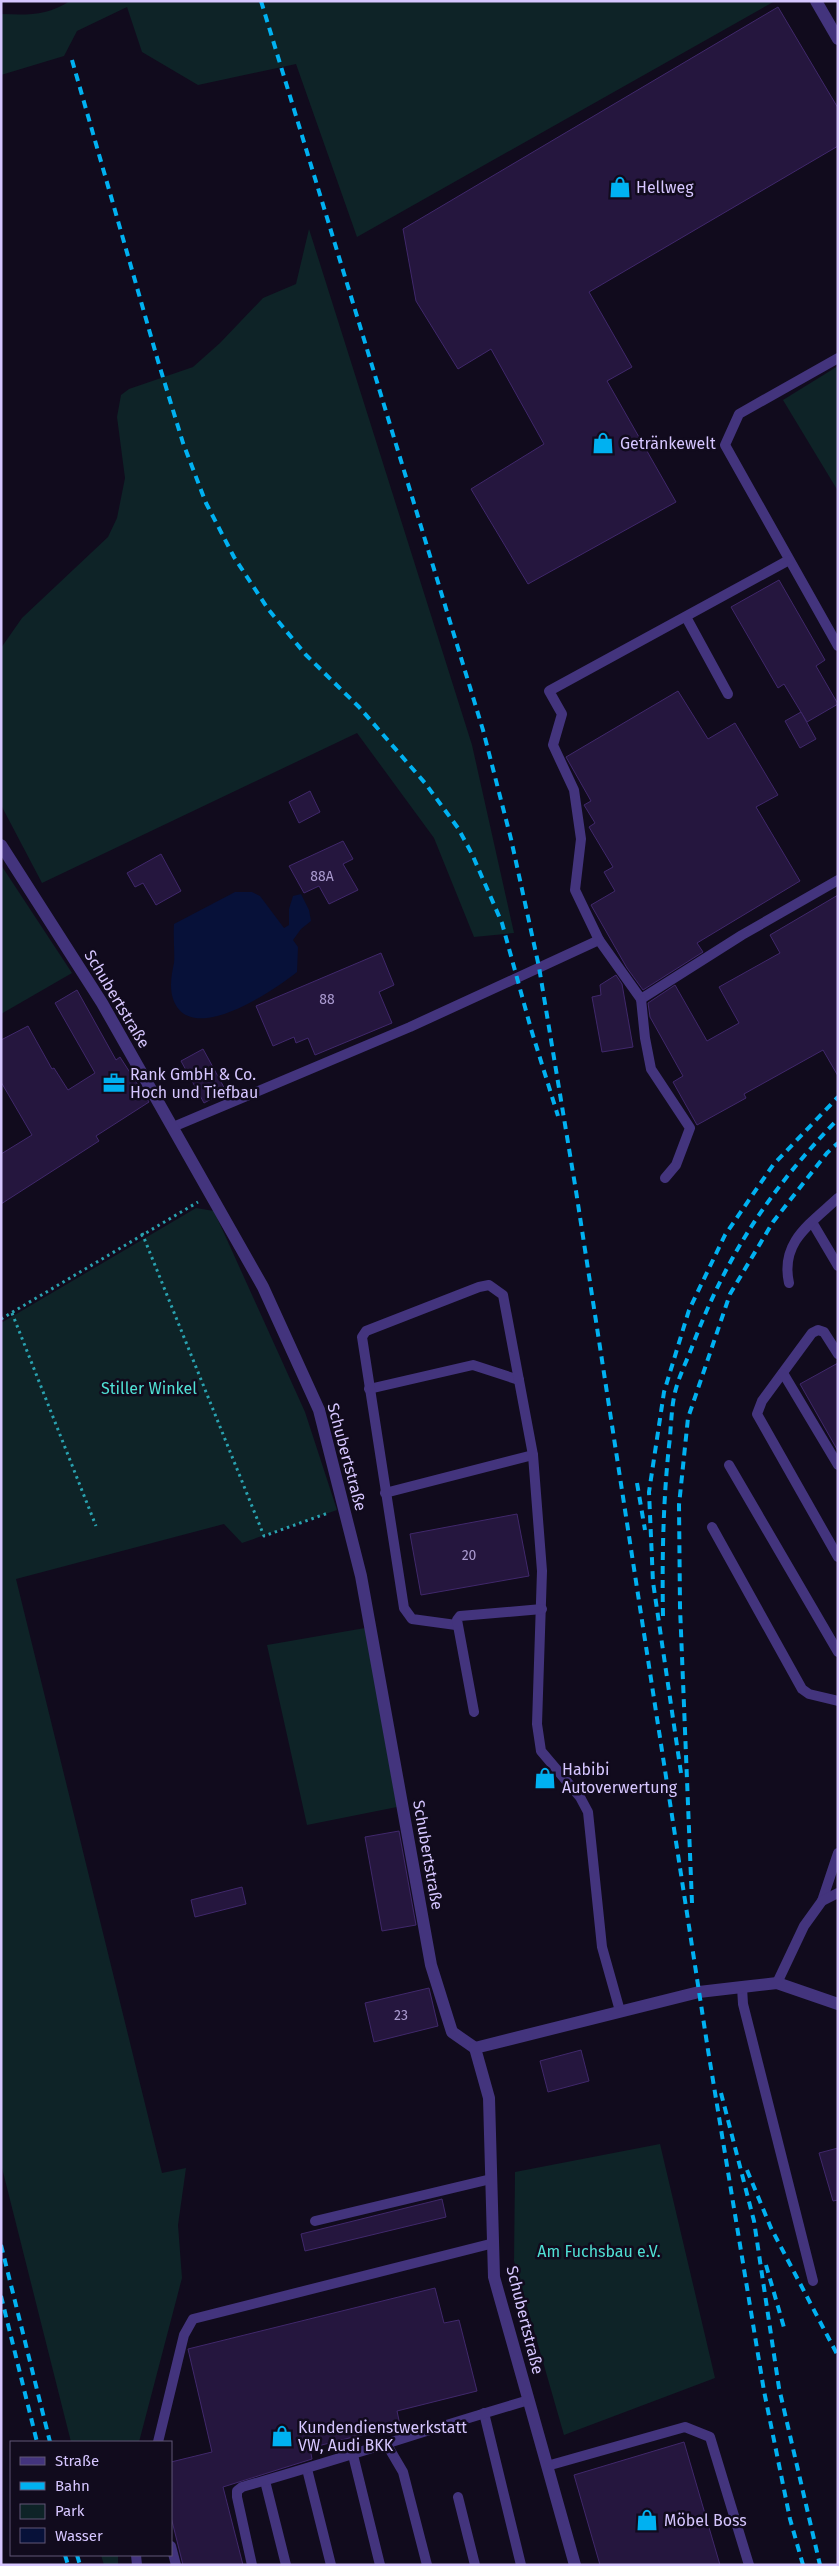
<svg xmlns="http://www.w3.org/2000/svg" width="839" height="2566" font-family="'Fira Sans',sans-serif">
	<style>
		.green { fill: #0e2327 }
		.water { fill: #071139 }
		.building { fill: #25163e; stroke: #40286b }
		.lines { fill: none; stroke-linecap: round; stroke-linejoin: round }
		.path { stroke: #29a2b0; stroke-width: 3; stroke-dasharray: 2.5 4; stroke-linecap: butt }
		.service { stroke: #43347d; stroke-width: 10 }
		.minor { stroke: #43347d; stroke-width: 12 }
		.tertiary { stroke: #43347d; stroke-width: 12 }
		.rail { stroke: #00b1f1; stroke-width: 4; stroke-dasharray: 8 6; stroke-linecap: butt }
		.labels { text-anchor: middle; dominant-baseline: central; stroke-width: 5; stroke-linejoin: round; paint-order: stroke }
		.number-label { font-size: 14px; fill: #aa9acf }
		.poi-label { font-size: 16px; fill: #d6c6ff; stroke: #110b1d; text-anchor: start }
		.street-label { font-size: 16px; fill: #d6c6ff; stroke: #110b1d }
		.park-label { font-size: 16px; fill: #50e1d5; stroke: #110b1d }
	</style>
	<rect width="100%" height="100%" fill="#110b1d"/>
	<g class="green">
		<path d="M70 1H775L357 237 296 64 198 85 142 52 127 7 77 31 64 56 1 75V14C27 15 47 16 70 1Z"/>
		<polygon points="309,229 472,745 514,933 474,937 434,838 357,733 42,883 1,805 1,648 22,618 108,537 117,518 125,478 117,417 121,395 129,389 193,367 220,343 263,298 296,284"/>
		<polygon points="838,366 838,491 783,400"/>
		<polygon points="1,865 72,973 1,1014"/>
		<polygon points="196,1208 214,1211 305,1412 337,1510 242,1543 224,1524 16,1579 162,2173 186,2168 178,2225 182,2278 139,2442 71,2442 1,2164 1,1323"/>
		<polygon points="365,1628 397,1807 307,1825 267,1645"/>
		<polygon points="660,2144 715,2378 564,2435 514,2261 515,2172"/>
		<polygon points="101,2555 118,2555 118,2565 104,2565"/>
	</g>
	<path class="water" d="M235 892H252L260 896 284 928 289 925V909L293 896 301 894 309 910 311 921 301 929 293 940 298 947 297 972C276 989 200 1041 177 1007 168 993 171 977 174 963 175 955 173 935 174 924Z"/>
	<g class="building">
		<polygon points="778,7 838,108 838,146 589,292 632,367 607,381 676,502 528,584 471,489 544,444 491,349 458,369 416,301 403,229"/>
		<polygon points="779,580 825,660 816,666 838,704 807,722 784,684 778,688 731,607"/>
		<polygon points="678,691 708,739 735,723 778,795 756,807 800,881 697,943 703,952 643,990 627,968 591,905 615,891 604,872 613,867 589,827 595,823 584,805 591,801 566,757"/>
		<polygon points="801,712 816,739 800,748 785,721"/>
		<polygon points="310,791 320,812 299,823 289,802"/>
		<polygon points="343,841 353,859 343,864 358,890 329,904 319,886 304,893 289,866"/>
		<polygon points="161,854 181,891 156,905 143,883 135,887 127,873"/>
		<polygon points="838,895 838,1076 823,1050 744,1094 746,1098 697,1125 673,1082 683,1076 650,1017 648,1003 675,985 707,1041 739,1023 719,987 780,953 770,935"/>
		<polygon points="381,953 394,985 379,992 392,1023 315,1055 308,1038 296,1043 294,1037 273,1046 256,1006"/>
		<polygon points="616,975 622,984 633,1047 602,1052 592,997 601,995 600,985"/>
		<polygon points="77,990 116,1060 120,1057 149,1102 96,1136 99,1141 1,1204 1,1154 32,1135 1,1082 1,1040 28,1026 52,1069 54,1068 68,1090 95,1073 55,1003"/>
		<polygon points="203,1049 226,1091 204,1103 181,1061"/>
		<polygon points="838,1363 838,1451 800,1384"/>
		<polygon points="517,1514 529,1576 421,1595 410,1534"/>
		<polygon points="399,1831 416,1925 382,1931 365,1837"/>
		<polygon points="242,1887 246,1904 195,1917 191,1900"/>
		<polygon points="429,1988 438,2026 374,2042 365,2003"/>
		<polygon points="581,2050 589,2081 548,2092 540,2061"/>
		<polygon points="838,2148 838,2200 833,2201 819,2153"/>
		<polygon points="442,2199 446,2217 305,2251 301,2234"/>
		<polygon points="435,2288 444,2323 459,2320 477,2391 397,2411 400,2425 310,2448 312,2459 223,2487 243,2565 183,2565 171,2517 171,2462 212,2452 188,2349"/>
		<polygon points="684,2442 720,2565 600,2565 574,2475"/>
	</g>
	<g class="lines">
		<g class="path">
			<polyline points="142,1233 264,1536 328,1513"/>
			<polyline points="12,1313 96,1526"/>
			<polyline points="1,1319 198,1202"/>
		</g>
		<g class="service">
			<polyline points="838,358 739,414 725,445 838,646"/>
			<polyline points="686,617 728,694"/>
			<polyline points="599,940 641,999 742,935 838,880"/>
			<polyline points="641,999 645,1038 651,1069 690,1128 676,1165 665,1178"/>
			<polyline points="173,1127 410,1027 599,940 575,890 581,839 574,790 553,745 562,714 549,691 789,560"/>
			<polyline points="812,1222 838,1266"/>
			<path d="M789 1283C780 1242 810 1224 838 1198"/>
			<polyline points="838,1354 824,1332 818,1330 812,1333 762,1401 757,1414 838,1557"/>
			<polyline points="783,1373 838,1465"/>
			<polyline points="369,1389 473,1365 519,1380"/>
			<polyline points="729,1465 838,1652"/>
			<polyline points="385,1493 533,1455"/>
			<polyline points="712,1527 802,1689 809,1694 838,1701"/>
			<polyline points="456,1625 412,1619 404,1608 362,1337 366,1331 479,1287 489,1285 503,1295 533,1455 542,1571 537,1724 541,1751 580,1797 588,1812 602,1947 620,2011"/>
			<polyline points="474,1712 457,1620 460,1616 542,1609"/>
			<polyline points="822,1901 838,1853"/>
			<polyline points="777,1983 804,1926 822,1901 838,1893"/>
			<polyline points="742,1987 743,2004 813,2281"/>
			<polyline points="315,2221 491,2179"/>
			<polyline points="484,2413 521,2565"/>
			<polyline points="158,2442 184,2335 193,2319 494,2243"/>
			<polyline points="386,2443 403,2472 427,2565"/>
			<polyline points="353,2455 380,2565"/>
			<polyline points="547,2466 685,2427 710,2437 749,2565"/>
			<polyline points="307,2469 331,2565"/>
			<polyline points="265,2481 286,2565"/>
			<polyline points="458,2497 475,2565"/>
			<polyline points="171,2546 176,2565"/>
			<polyline points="136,2555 137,2565"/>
			<path d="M252 2565 237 2497V2491L242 2487C338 2460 433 2428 529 2400"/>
		</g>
		<g class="minor">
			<polyline points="1,845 102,1003 263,1287 319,1410 361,1576 431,1965 452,2032 475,2048"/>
			<polyline points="575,2565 494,2277 489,2098 475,2048 699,1992 742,1987 777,1983 838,2004"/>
		</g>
		<polyline class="tertiary" points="816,1 838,39"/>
		<g class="rail">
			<polyline points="261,1 483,730 511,839 539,967 576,1191 708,2050 764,2391 790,2519 803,2565"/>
			<polyline points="72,60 158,361 183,443 206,503 234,557 268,609 306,655 359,707 425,783 458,828 472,854 502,923 531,1029 558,1116"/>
			<polyline points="637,1483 645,1530"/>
			<path d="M663 1616C662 1559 663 1503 669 1446 671 1430 671 1413 674 1397 677 1380 686 1363 692 1347 726 1256 770 1189 838 1119"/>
			<polyline points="681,1773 653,1582 649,1492 664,1392 689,1310 725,1235 773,1165 838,1097"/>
			<polyline points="692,1903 680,1607 679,1505 688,1418 730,1294 773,1222 827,1153 838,1143"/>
			<polyline points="721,2093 754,2221 779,2388 820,2565"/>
			<polyline points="747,2170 771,2228 838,2356"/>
			<polyline points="1,2245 50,2442"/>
			<polyline points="766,2265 785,2331"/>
			<polyline points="1,2296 37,2442"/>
			<polyline points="65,2555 68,2565"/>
			<polyline points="77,2555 80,2565"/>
		</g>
	</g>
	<defs>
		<g id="shop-bare" transform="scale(1.725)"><path d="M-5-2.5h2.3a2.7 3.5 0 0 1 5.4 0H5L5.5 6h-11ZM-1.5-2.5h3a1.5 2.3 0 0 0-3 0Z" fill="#00b1f1" stroke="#110b1d" stroke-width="2.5" paint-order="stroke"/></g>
		<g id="office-bare" transform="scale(1.725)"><path d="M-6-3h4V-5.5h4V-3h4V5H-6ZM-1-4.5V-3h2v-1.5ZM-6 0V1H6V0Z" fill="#00b1f1" stroke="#110b1d" stroke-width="2.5" paint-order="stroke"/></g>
	</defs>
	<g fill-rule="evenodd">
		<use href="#shop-bare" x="620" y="187"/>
		<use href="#shop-bare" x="603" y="443"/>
		<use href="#office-bare" x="114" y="1083"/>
		<use href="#shop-bare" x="545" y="1778"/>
		<use href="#shop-bare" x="282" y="2436"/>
		<use href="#shop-bare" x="647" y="2520"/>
	</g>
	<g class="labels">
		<g class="number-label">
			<text x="322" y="876">88A</text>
			<text x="327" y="999">88</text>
			<text x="469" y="1555">20</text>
			<text x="401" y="2015">23</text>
		</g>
		<g class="poi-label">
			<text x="636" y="187">Hellweg</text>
			<text x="620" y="443">Getränkewelt</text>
			<text x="130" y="1074">Rank GmbH &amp; Co.<tspan x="130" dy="18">Hoch und Tiefbau</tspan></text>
			<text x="562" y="1769">Habibi<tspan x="562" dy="18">Autoverwertung</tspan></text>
			<text x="298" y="2427">Kundendienstwerkstatt<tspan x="298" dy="18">VW, Audi BKK</tspan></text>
			<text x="664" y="2520">Möbel Boss</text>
		</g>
		<g class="street-label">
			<text transform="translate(117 999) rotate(59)">Schubertstraße</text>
			<text transform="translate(347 1457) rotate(75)">Schubertstraße</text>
			<text transform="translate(428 1855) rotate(80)">Schubertstraße</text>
			<text transform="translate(525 2320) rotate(76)">Schubertstraße</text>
		</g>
		<g class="park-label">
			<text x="149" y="1388">Stiller Winkel</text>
			<text x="599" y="2251">Am Fuchsbau e.V.</text>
		</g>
	</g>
	<rect width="839" height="2566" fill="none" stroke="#d6c6ff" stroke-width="5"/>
	<rect x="10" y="2441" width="162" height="115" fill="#110b1d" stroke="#605677"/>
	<rect x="20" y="2457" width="25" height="8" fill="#43347d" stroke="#605677"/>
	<text x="55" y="2466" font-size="15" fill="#d6c6ff">Straße</text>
	<rect x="20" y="2482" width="25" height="8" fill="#00b1f1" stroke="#605677"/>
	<text x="55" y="2491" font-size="15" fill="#d6c6ff">Bahn</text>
	<rect x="20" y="2504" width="25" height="15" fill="#0e2327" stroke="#605677"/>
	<text x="55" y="2516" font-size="15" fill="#d6c6ff">Park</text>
	<rect x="20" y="2528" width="25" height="15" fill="#071139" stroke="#605677"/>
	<text x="55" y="2541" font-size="15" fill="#d6c6ff">Wasser</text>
</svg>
